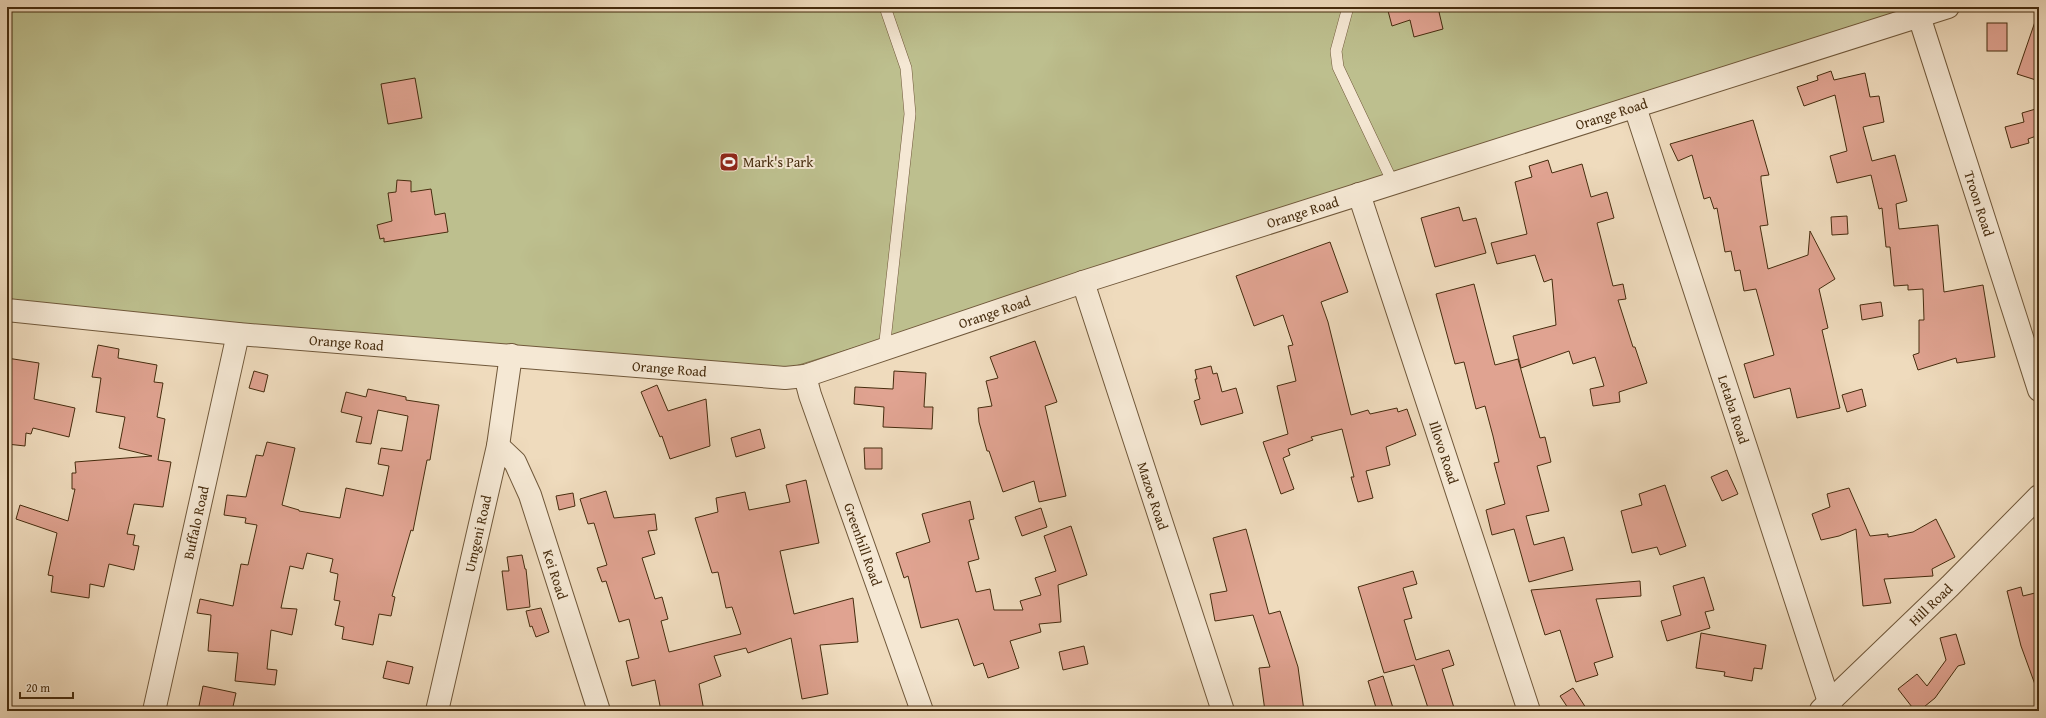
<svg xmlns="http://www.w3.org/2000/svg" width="2046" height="718" font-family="'Gentium Book Plus',serif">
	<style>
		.green { fill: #bdbf8e; stroke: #82764e }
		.building { fill: #e0a391; stroke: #462c0e }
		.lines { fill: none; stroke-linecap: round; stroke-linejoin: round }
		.service-casing { stroke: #70583a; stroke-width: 12 }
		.minor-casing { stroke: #70583a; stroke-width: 24 }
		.service { stroke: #f5e8d4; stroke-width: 11 }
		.minor { stroke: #f5e8d4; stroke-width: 22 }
		.labels { text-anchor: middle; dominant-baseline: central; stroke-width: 4; stroke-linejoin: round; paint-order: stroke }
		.street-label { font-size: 14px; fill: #462c0e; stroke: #f5e8d4 }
		.poi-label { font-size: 14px; fill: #462c0e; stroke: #f5e8d4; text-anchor: start }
	</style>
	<rect width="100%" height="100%" fill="#efdbbd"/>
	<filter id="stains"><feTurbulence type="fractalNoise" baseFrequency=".005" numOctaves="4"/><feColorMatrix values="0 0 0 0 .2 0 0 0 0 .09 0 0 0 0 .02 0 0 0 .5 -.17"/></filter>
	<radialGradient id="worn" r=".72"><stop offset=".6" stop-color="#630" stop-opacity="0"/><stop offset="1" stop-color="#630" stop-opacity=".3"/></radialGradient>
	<polygon class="green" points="7,7 1904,7 1906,19 786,369 7,304"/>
	<g class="building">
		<polygon points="1387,7 1441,7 1442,11 1439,12 1443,29 1414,37 1410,20 1392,26"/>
		<polygon points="2037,16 2039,16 2039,81 2017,74"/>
		<rect x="1987" y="23" width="20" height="28"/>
		<polygon points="1831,71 1834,80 1865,73 1870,97 1879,96 1884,122 1863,127 1872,161 1895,155 1907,201 1896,204 1899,229 1938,225 1944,292 1983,285 1995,357 1957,363 1956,358 1918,370 1913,355 1919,353 1919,320 1924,320 1923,289 1908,290 1908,285 1894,286 1890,247 1886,247 1882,208 1879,209 1871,175 1837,183 1830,156 1847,151 1835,95 1804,106 1797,87 1818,80 1817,76"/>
		<polygon points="415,78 422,118 388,124 381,84"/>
		<polygon points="2039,108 2039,135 2028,139 2029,143 2011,148 2005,127 2024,122 2022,113"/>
		<polygon points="1753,120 1769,175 1761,176 1761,180 1768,225 1760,226 1768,269 1808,255 1810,231 1835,279 1819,289 1828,328 1822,330 1840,408 1797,418 1790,388 1754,398 1744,364 1774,355 1756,289 1744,291 1740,270 1735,271 1731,251 1725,252 1717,208 1714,209 1710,197 1704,199 1692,155 1678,161 1670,144"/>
		<polygon points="1548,160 1552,173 1582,164 1591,197 1607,192 1614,218 1597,223 1613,286 1623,284 1626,299 1618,300 1633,347 1635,347 1647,383 1619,392 1620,402 1593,406 1590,389 1604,386 1595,357 1573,364 1569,351 1521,368 1513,336 1556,325 1552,279 1544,282 1535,255 1497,264 1491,243 1527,234 1515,182 1532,177 1529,166"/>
		<polygon points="397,180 411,181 411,192 431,189 435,215 445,213 448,232 384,242 384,238 380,239 377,225 392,221 388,193 396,192"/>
		<polygon points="1459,207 1463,221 1476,218 1486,253 1435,267 1421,218"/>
		<polygon points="1847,216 1848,234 1832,235 1831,217"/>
		<polygon points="1330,242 1348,292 1321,302 1328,322 1351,415 1368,410 1370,414 1397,408 1398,412 1407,409 1416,435 1386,447 1390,465 1366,471 1373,498 1358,502 1351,477 1354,477 1342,429 1311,437 1313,440 1288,449 1290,455 1283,458 1294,489 1281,494 1263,442 1288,434 1277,386 1296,381 1288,346 1293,345 1283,315 1254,326 1236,276"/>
		<polygon points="1474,284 1495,365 1518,359 1540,438 1545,437 1551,462 1537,466 1549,511 1526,516 1534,545 1564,537 1573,570 1529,582 1514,529 1492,535 1486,510 1505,504 1494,463 1499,462 1493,436 1485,406 1476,409 1464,362 1455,364 1436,294"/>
		<polygon points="1881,302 1883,316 1862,320 1860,305"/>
		<polygon points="1035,341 1057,402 1045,406 1066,496 1039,502 1034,481 1003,492 989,451 987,451 979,422 978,408 992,406 986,381 998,378 990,357"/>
		<polygon points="98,345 119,349 118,358 157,365 154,382 163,383 157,417 165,419 158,460 171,462 163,507 134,504 127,534 135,535 133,545 139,546 134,570 109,564 104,587 90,584 89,598 51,592 53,576 48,575 57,533 16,519 20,505 68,521 75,489 72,489 72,473 76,473 75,462 152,456 119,448 125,417 96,412 101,378 92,377"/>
		<polygon points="7,358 39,363 34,399 75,408 69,437 33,428 31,434 26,433 25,446 7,444"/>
		<polygon points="1211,366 1213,374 1217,373 1222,392 1236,388 1243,413 1201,425 1194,401 1200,399 1195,379 1197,379 1195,370"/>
		<polygon points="254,371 268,375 264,392 249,388"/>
		<polygon points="894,371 926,373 924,407 933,407 932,429 883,427 884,407 854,404 855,387 893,389"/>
		<polygon points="657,385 668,411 706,399 710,446 670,459 662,436 660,437 641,392"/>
		<polygon points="368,389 406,397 406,400 439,405 430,460 427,460 413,531 411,530 392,596 395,597 391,616 379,614 373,645 342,639 344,627 335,625 340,601 334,600 338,574 330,572 333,559 307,553 303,569 290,566 281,608 297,609 292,635 271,630 267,669 277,670 275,685 235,681 238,653 208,651 211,615 197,613 200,599 233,606 241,564 248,565 257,525 245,523 246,518 224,515 227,495 246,497 256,455 263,456 267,442 295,448 282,505 299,510 299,511 340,518 346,488 383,496 389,466 378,464 381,448 402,451 408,416 378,410 371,444 356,442 362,417 341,412 346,392 366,397"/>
		<polygon points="1862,389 1866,406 1847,412 1842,395"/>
		<polygon points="760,429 765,448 736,457 731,438"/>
		<polygon points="864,448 882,448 882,469 865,469"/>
		<polygon points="1727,470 1738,494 1722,501 1711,477"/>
		<polygon points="806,480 819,543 780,551 794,614 853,598 858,642 820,645 828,694 802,699 791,638 748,653 746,648 714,656 721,676 699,684 704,711 661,711 655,680 632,686 626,661 639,658 629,619 619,622 606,581 602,582 597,568 607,565 594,523 588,524 580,499 606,491 614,518 655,514 657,530 648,531 655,554 642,558 655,599 662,597 668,619 661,621 669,652 741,634 732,607 726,608 718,572 712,573 695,518 718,512 716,498 745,492 749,510 790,502 786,485"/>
		<polygon points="1665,485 1686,546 1660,555 1657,547 1632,553 1621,511 1642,505 1639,494"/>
		<polygon points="1849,488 1870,536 1888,534 1888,537 1913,532 1936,519 1955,557 1932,569 1933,576 1884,579 1891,603 1863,606 1856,529 1839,536 1821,540 1812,514 1830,507 1827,494"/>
		<polygon points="573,493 575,506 559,510 556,496"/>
		<polygon points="970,501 974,519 969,520 979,559 968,562 976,592 990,589 994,610 1023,610 1020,601 1041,595 1035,578 1056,571 1044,536 1071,526 1087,575 1058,585 1061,622 1039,624 1041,632 1010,641 1019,668 988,678 983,663 974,666 958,619 921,628 908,576 904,578 896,553 930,542 922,514"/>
		<polygon points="1041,508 1047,527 1022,536 1015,517"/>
		<polygon points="1246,529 1269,614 1280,611 1298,667 1304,711 1265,711 1259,668 1270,667 1253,615 1215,621 1210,594 1227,591 1213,538"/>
		<polygon points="522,555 525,569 526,569 530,607 507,610 502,571 509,571 507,557"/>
		<polygon points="1413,571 1417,584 1403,588 1412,618 1404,620 1416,660 1449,650 1454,665 1442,669 1455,711 1429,711 1414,665 1384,673 1358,587"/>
		<polygon points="1704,577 1714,610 1705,612 1710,628 1667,641 1661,621 1681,615 1673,586"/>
		<polygon points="1640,581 1641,596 1596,599 1613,657 1594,663 1598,675 1576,682 1560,630 1545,635 1531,590"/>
		<polygon points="2021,587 2023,596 2039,592 2039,689 2037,690 2021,646 2007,591"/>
		<polygon points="541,608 549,632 536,637 532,626 530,627 526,611"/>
		<polygon points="1701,633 1766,645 1762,669 1754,668 1752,681 1724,676 1725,672 1696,668"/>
		<polygon points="1956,634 1965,664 1958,666 1935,698 1919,711 1909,711 1912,707 1898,689 1917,674 1927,686 1946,660 1940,638"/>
		<polygon points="1084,646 1088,664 1063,670 1059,652"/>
		<polygon points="387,661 413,667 409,684 383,678"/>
		<polygon points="1383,676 1394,711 1377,711 1368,681"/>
		<polygon points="203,686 236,693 232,711 198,711"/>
		<polygon points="1573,688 1588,711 1570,711 1560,696"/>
	</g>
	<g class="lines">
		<g class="service-casing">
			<g id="service">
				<polyline points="1348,7 1336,51 1338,67 1393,183"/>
				<polyline points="884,350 910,114 906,68 885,7"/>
			</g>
		</g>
		<g class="minor-casing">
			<g id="minor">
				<path id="s1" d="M1919 16 2039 390"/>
				<path id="s2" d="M1635 107 1832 711"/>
				<path id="s3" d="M1359 194 1529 711"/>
				<path id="s4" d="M1083 282 1223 711"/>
				<path id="s5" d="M7 310 238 334 785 378 805 376 1083 282 1948 7"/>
				<path id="s6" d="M805 376 810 395 922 711"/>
				<path id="s7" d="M498 446 515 462 530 495 599 711"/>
				<path id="s8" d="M1821 710 1950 586 2039 496"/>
				<path id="s9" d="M154 711 238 334"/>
				<path id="s10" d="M437 711 498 446 511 355"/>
			</g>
		</g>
		<use href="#service" class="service"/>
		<use href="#minor" class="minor"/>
	</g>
	<defs>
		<g id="stadium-square" transform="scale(1)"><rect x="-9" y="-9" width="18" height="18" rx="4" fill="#8f2418" stroke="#f5e8d4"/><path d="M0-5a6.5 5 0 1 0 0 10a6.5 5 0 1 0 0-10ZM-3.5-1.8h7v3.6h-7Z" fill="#fff"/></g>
	</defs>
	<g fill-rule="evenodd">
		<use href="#stadium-square" x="729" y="162"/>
	</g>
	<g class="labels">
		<g class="street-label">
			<text stroke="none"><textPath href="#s5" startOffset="1649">Orange Road</textPath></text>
			<text stroke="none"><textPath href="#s1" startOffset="197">Troon Road</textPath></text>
			<text stroke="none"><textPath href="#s5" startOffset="1325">Orange Road</textPath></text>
			<text stroke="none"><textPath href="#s5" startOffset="1001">Orange Road</textPath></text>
			<text stroke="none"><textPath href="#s5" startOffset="341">Orange Road</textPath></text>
			<text stroke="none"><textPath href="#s5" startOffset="665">Orange Road</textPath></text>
			<text stroke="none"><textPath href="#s2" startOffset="318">Letaba Road</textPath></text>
			<text stroke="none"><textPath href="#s3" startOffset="272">Illovo Road</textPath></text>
			<text stroke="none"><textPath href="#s4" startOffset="225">Mazoe Road</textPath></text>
			<text stroke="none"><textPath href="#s9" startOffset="193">Buffalo Road</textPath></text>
			<text stroke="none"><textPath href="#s10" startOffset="182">Umgeni Road</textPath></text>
			<text stroke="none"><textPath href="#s6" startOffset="178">Greenhill Road</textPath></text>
			<text stroke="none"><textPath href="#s7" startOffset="143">Kei Road</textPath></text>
			<text stroke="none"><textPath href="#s8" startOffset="152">Hill Road</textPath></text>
		</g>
		<g class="poi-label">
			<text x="743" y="162">Mark's Park</text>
		</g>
	</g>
	<rect width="2046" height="718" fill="none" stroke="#efdbbd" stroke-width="24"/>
	<rect x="8" y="8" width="2030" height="702" fill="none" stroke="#462c0e" stroke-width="2"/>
	<rect x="12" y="12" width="2022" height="694" fill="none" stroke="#462c0e"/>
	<path d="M20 692v6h53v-6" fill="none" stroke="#462c0e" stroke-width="2"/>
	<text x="26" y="692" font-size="12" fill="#462c0e" stroke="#f5e8d4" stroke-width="3" paint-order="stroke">20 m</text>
	<rect width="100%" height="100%" filter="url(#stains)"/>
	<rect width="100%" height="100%" fill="url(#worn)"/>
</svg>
